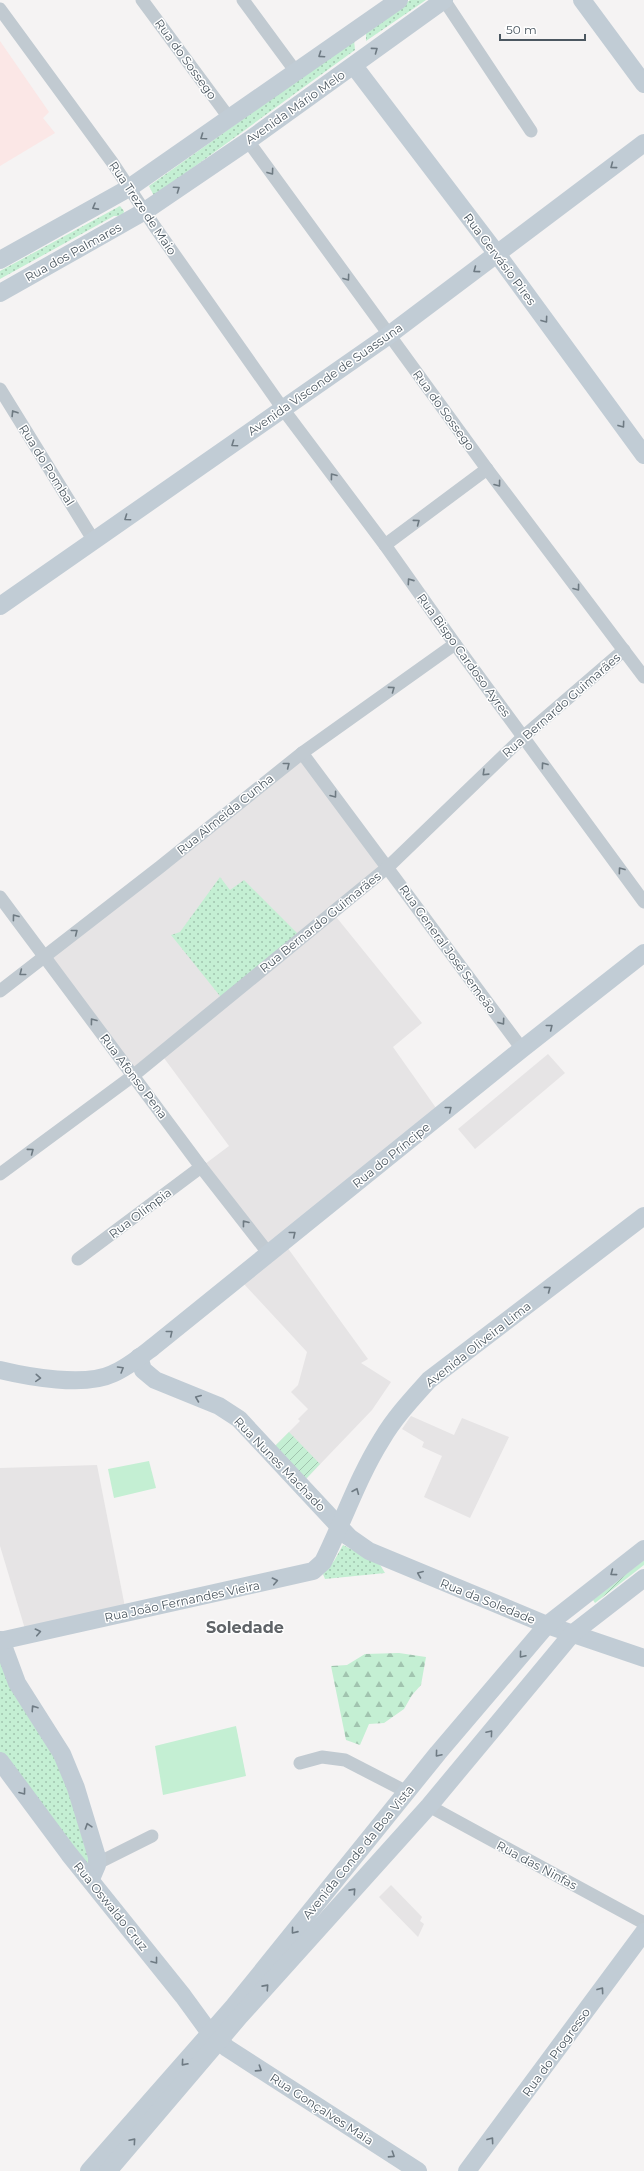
<svg xmlns="http://www.w3.org/2000/svg" width="644" height="2171" font-family="Montserrat,sans-serif">
	<style>
		.education { fill: #e6e4e5 }
		.medical { fill: #fbe7e6 }
		.grass { fill: url(#grass-dots) }
		.forest { fill: url(#forest-firs) }
		.garden { fill: url(#garden-furrows) }
		.pitch { fill: #c4efd3 }
		.lines { fill: none; stroke-linecap: round; stroke-linejoin: round }
		.street { stroke: #c1cad1; stroke-width: 13 }
		.secondary { stroke: #c1ccd5; stroke-width: 18 }
		.oneway { stroke: #6e7a83 }
		.oneway2 { stroke: #6e7a82 }
		.labels { text-anchor: middle; dominant-baseline: central; stroke-width: 3; stroke-linejoin: round; paint-order: stroke }
		.street-label { font-size: 12px; fill: #4b5760; stroke: #fff }
		.district-label { font-size: 16px; font-weight: bold; fill: #5f6367; stroke: #fff }
	</style>
	<defs>
		<pattern id="grass-dots" width="8" height="8" patternUnits="userSpaceOnUse"><rect width="8" height="8" fill="#c4efd3"/><path d="M2 2h.1M6 6h.1" fill="none" stroke="#a1c4af" stroke-width="1.8" stroke-linecap="round"/></pattern>
		<pattern id="forest-firs" width="22" height="20" patternUnits="userSpaceOnUse"><rect width="22" height="20" fill="#c4efd3"/><path d="M5 1l3.5 6h-7zM16 11l3.5 6h-7z" fill="#a1c4af"/></pattern>
		<pattern id="garden-furrows" width="10" height="10" patternUnits="userSpaceOnUse"><rect width="10" height="10" fill="#c4efd3"/><path d="M-1 1l2-2M0 10L10 0M9 11l2-2" fill="none" stroke="#a1c4af"/></pattern>
	</defs>
	<rect width="100%" height="100%" fill="#f5f3f3"/>
	<g class="education">
		<polygon points="302,753 388,867 333,913 422,1023 393,1047 441,1115 269,1254 201,1167 229,1146 161,1054 134,1075 44,956"/>
		<polygon points="548,1054 565,1073 475,1149 458,1129"/>
		<polygon points="287,1247 368,1359 361,1363 391,1382 372,1410 305,1480 275,1446 300,1421 298,1419 308,1409 291,1392 298,1385 307,1352 243,1283"/>
		<polygon points="411,1416 454,1435 462,1418 509,1437 470,1518 424,1497 442,1456 422,1447 424,1442 402,1429"/>
		<polygon points="97,1465 125,1607 25,1629 0,1546 0,1468"/>
		<polygon points="391,1885 422,1917 420,1921 424,1924 418,1937 379,1897"/>
	</g>
	<polygon class="medical" points="0,41 49,112 43,118 55,133 0,166"/>
	<g class="grass">
		<polygon points="410,0 426,0 366,41 366,31"/>
		<polygon points="354,40 355,50 154,196 149,186"/>
		<polygon points="120,206 124,211 123,216 114,216 0,279 0,271"/>
		<polygon points="220,877 230,890 244,880 302,938 224,1001 171,935 180,932"/>
		<polygon points="343,1545 379,1563 385,1573 325,1579 323,1574 334,1561"/>
		<polygon points="0,1655 60,1763 92,1870 0,1755"/>
	</g>
	<polygon class="forest" points="399,1653 426,1657 421,1685 412,1695 404,1709 384,1723 369,1724 360,1745 346,1740 331,1666 347,1665 365,1654"/>
	<g class="garden">
		<polygon points="289,1432 320,1464 305,1480 275,1446"/>
		<polygon points="644,1560 644,1565 595,1603 593,1600"/>
	</g>
	<g class="pitch">
		<polygon points="149,1461 156,1488 114,1498 108,1469"/>
		<polygon points="236,1726 246,1776 163,1795 155,1746"/>
	</g>
	<g class="lines">
		<g class="street">
			<polyline points="142,0 230,119"/>
			<polyline points="243,0 296,72"/>
			<polyline points="444,0 531,131"/>
			<polyline points="0,9 112,162 155,227 283,409 385,545 455,644 644,902"/>
			<polyline points="248,141 487,469 644,677"/>
			<polyline points="0,389 94,541"/>
			<polyline points="385,545 487,469"/>
			<polyline points="302,753 522,1049"/>
			<polyline points="0,897 201,1167 269,1254"/>
			<polyline points="0,991 160,867 302,753 455,644"/>
			<polyline points="0,1174 134,1075 388,867 523,737 624,650"/>
			<polyline points="78,1259 201,1167"/>
			<polyline points="300,1763 322,1757 345,1760 407,1792"/>
			<polyline points="429,1806 644,1923"/>
			<polyline points="98,1863 152,1836"/>
		</g>
		<g class="secondary">
			<polyline points="582,0 644,84"/>
			<polyline points="354,66 497,254 644,455"/>
			<polyline points="0,260 129,188 399,0"/>
			<polyline points="0,293 145,211 248,141 444,0"/>
			<polyline points="0,606 389,335 644,143"/>
			<polyline points="139,1357 143,1370 155,1380 219,1406 239,1419 349,1537 369,1551 547,1625 644,1658"/>
			<path d="M0 1370C29 1377 85 1387 112 1374 127 1368 140 1357 153 1347L522 1049 644 953"/>
			<polyline points="1,1640 17,1683 62,1754 76,1788 97,1857 97,1865 91,1879"/>
			<path d="M0 1641 313 1571 323 1562C343 1522 358 1477 382 1439 395 1417 412 1399 429 1380L644 1216"/>
			<polyline points="0,1761 69,1854 183,1996 210,2033 227,2048 418,2171"/>
			<polyline points="89,2171 234,2006 438,1753 547,1625 644,1549"/>
			<polyline points="108,2171 240,2016 429,1806 572,1634 644,1578"/>
			<polyline points="467,2171 644,1932"/>
		</g>
	</g>
	<defs><path id="oneway-chevron" d="M-2-3.5L2.5 0L-2 3.5" fill="none" stroke-width="1.6" stroke-linecap="round" stroke-linejoin="round"/></defs>
	<g class="oneway">
		<use href="#oneway-chevron" transform="translate(375 50) rotate(-36)"/>
		<use href="#oneway-chevron" transform="translate(321 55) rotate(146)"/>
		<use href="#oneway-chevron" transform="translate(203 137) rotate(145)"/>
		<use href="#oneway-chevron" transform="translate(613 166) rotate(143)"/>
		<use href="#oneway-chevron" transform="translate(177 189) rotate(-35)"/>
		<use href="#oneway-chevron" transform="translate(95 207) rotate(151)"/>
		<use href="#oneway-chevron" transform="translate(476 270) rotate(143)"/>
		<use href="#oneway-chevron" transform="translate(545 320) rotate(54)"/>
		<use href="#oneway-chevron" transform="translate(622 425) rotate(54)"/>
		<use href="#oneway-chevron" transform="translate(234 444) rotate(145)"/>
		<use href="#oneway-chevron" transform="translate(127 518) rotate(145)"/>
		<use href="#oneway-chevron" transform="translate(550 1027) rotate(-38)"/>
		<use href="#oneway-chevron" transform="translate(449 1109) rotate(-39)"/>
		<use href="#oneway-chevron" transform="translate(293 1234) rotate(-39)"/>
		<use href="#oneway-chevron" transform="translate(548 1289) rotate(-37)"/>
		<use href="#oneway-chevron" transform="translate(170 1333) rotate(-39)"/>
		<use href="#oneway-chevron" transform="translate(121 1369) rotate(-31)"/>
		<use href="#oneway-chevron" transform="translate(38 1378) rotate(4)"/>
		<use href="#oneway-chevron" transform="translate(198 1398) rotate(-158)"/>
		<use href="#oneway-chevron" transform="translate(356 1491) rotate(-67)"/>
		<use href="#oneway-chevron" transform="translate(613 1573) rotate(143)"/>
		<use href="#oneway-chevron" transform="translate(420 1574) rotate(-158)"/>
		<use href="#oneway-chevron" transform="translate(275 1581) rotate(-12)"/>
		<use href="#oneway-chevron" transform="translate(38 1632) rotate(-12)"/>
		<use href="#oneway-chevron" transform="translate(522 1655) rotate(130)"/>
		<use href="#oneway-chevron" transform="translate(34 1708) rotate(-124)"/>
		<use href="#oneway-chevron" transform="translate(490 1733) rotate(-50)"/>
		<use href="#oneway-chevron" transform="translate(438 1754) rotate(130)"/>
		<use href="#oneway-chevron" transform="translate(23 1792) rotate(53)"/>
		<use href="#oneway-chevron" transform="translate(88 1826) rotate(-108)"/>
		<use href="#oneway-chevron" transform="translate(353 1891) rotate(-48)"/>
		<use href="#oneway-chevron" transform="translate(294 1931) rotate(129)"/>
		<use href="#oneway-chevron" transform="translate(155 1961) rotate(52)"/>
		<use href="#oneway-chevron" transform="translate(266 1987) rotate(-48)"/>
		<use href="#oneway-chevron" transform="translate(601 1990) rotate(-54)"/>
		<use href="#oneway-chevron" transform="translate(184 2063) rotate(131)"/>
		<use href="#oneway-chevron" transform="translate(259 2069) rotate(33)"/>
		<use href="#oneway-chevron" transform="translate(491 2140) rotate(-54)"/>
		<use href="#oneway-chevron" transform="translate(133 2141) rotate(-49)"/>
		<use href="#oneway-chevron" transform="translate(392 2155) rotate(33)"/>
	</g>
	<g class="oneway2">
		<use href="#oneway-chevron" transform="translate(271 172) rotate(54)"/>
		<use href="#oneway-chevron" transform="translate(347 278) rotate(54)"/>
		<use href="#oneway-chevron" transform="translate(14 413) rotate(-122)"/>
		<use href="#oneway-chevron" transform="translate(333 476) rotate(-127)"/>
		<use href="#oneway-chevron" transform="translate(498 484) rotate(53)"/>
		<use href="#oneway-chevron" transform="translate(417 522) rotate(-37)"/>
		<use href="#oneway-chevron" transform="translate(410 581) rotate(-125)"/>
		<use href="#oneway-chevron" transform="translate(577 588) rotate(53)"/>
		<use href="#oneway-chevron" transform="translate(392 689) rotate(-36)"/>
		<use href="#oneway-chevron" transform="translate(287 765) rotate(-38)"/>
		<use href="#oneway-chevron" transform="translate(544 765) rotate(-126)"/>
		<use href="#oneway-chevron" transform="translate(485 773) rotate(136)"/>
		<use href="#oneway-chevron" transform="translate(334 795) rotate(53)"/>
		<use href="#oneway-chevron" transform="translate(621 870) rotate(-126)"/>
		<use href="#oneway-chevron" transform="translate(15 917) rotate(-127)"/>
		<use href="#oneway-chevron" transform="translate(75 932) rotate(-38)"/>
		<use href="#oneway-chevron" transform="translate(22 973) rotate(142)"/>
		<use href="#oneway-chevron" transform="translate(93 1021) rotate(-127)"/>
		<use href="#oneway-chevron" transform="translate(502 1022) rotate(54)"/>
		<use href="#oneway-chevron" transform="translate(31 1151) rotate(-37)"/>
		<use href="#oneway-chevron" transform="translate(245 1223) rotate(-128)"/>
	</g>
	<g class="labels">
		<g class="street-label">
			<text transform="translate(186 59) rotate(54)">Rua do Sossego</text>
			<text transform="translate(295 107) rotate(-35)">Avenida Mário Melo</text>
			<text transform="translate(143 208) rotate(56)">Rua Treze de Maio</text>
			<text transform="translate(73 252) rotate(-29)">Rua dos Palmares</text>
			<text transform="translate(500 259) rotate(53)">Rua Gervásio Pires</text>
			<text transform="translate(325 379) rotate(-35)">Avenida Visconde de Suassuna</text>
			<text transform="translate(444 410) rotate(54)">Rua do Sossego</text>
			<text transform="translate(47 465) rotate(58)">Rua do Pombal</text>
			<text transform="translate(464 655) rotate(54)">Rua Bispo Cardoso Ayres</text>
			<text transform="translate(561 705) rotate(-41)">Rua Bernardo Guimarães</text>
			<text transform="translate(225 814) rotate(-39)">Rua Almeida Cunha</text>
			<text transform="translate(320 922) rotate(-39)">Rua Bernardo Guimarães</text>
			<text transform="translate(448 949) rotate(54)">Rua General José Semeão</text>
			<text transform="translate(134 1076) rotate(53)">Rua Afonso Pena</text>
			<text transform="translate(391 1155) rotate(-39)">Rua do Príncipe</text>
			<text transform="translate(140 1213) rotate(-37)">Rua Olímpia</text>
			<text transform="translate(478 1344) rotate(-38)">Avenida Oliveira Lima</text>
			<text transform="translate(280 1464) rotate(46)">Rua Nunes Machado</text>
			<text transform="translate(182 1601) rotate(-12)">Rua João Fernandes Vieira</text>
			<text transform="translate(488 1601) rotate(22)">Rua da Soledade</text>
			<text transform="translate(358 1852) rotate(-51)">Avenida Conde da Boa Vista</text>
			<text transform="translate(537 1865) rotate(28)">Rua das Ninfas</text>
			<text transform="translate(111 1906) rotate(51)">Rua Oswaldo Cruz</text>
			<text transform="translate(556 2052) rotate(-54)">Rua do Progresso</text>
			<text transform="translate(322 2109) rotate(33)">Rua Gonçalves Maia</text>
		</g>
		<g class="district-label">
			<text x="245" y="1627">Soledade</text>
		</g>
	</g>
	<path d="M500 34v6h85v-6" fill="none" stroke="#4b5760" stroke-width="2"/>
	<text x="506" y="34" font-size="12" fill="#4b5760" stroke="#ffffff" stroke-width="3" paint-order="stroke">50 m</text>
</svg>
